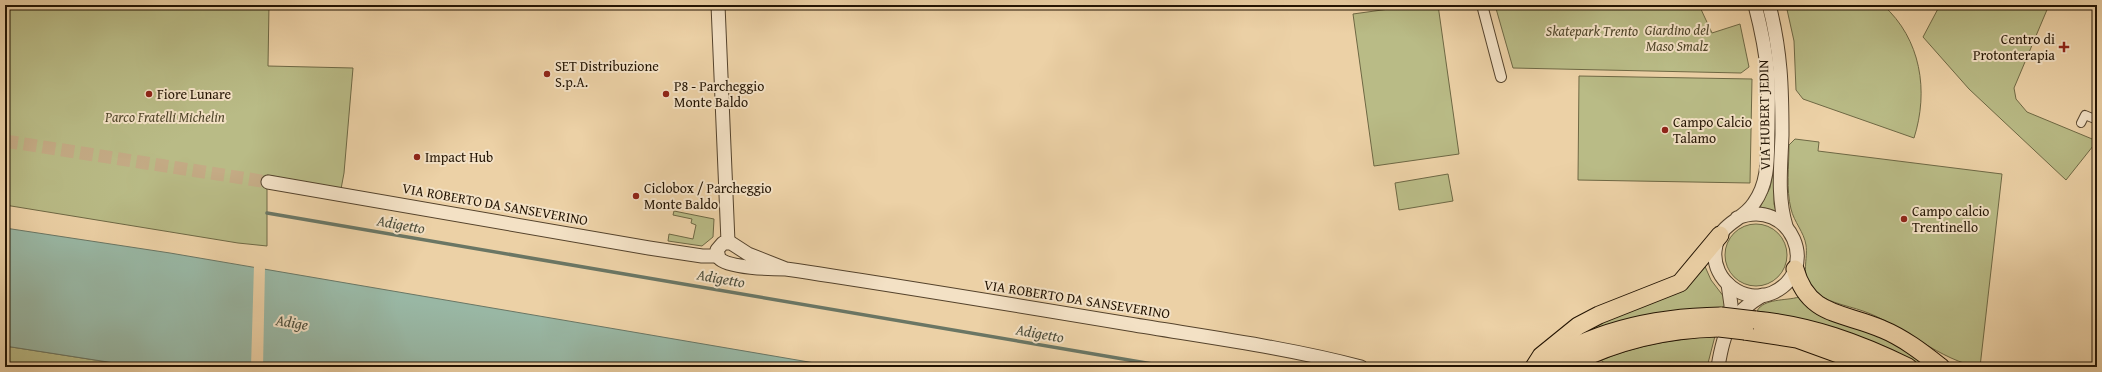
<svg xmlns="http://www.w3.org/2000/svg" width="2102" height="372" font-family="'Gentium Book Plus',serif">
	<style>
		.green { fill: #b9bb86; stroke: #6e6844 }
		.water { fill: #99b7a4; stroke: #6a7664 }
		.pier { fill: #ecd1a6 }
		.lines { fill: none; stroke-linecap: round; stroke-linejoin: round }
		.stream { stroke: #6a7664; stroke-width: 3.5 }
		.tertiary-tunnel { stroke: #c4ab85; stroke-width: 13; stroke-dasharray: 13 6; stroke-linecap: butt }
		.pedestrian-casing { stroke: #55432c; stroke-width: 10 }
		.minor-casing { stroke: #55432c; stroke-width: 12 }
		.tertiary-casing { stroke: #55432c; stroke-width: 15 }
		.trunk-casing { stroke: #231403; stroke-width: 19 }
		.pedestrian { stroke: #f3e1c5; stroke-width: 8 }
		.minor { stroke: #f3e1c5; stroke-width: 10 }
		.tertiary { stroke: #f3e1c5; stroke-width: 13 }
		.trunk { stroke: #ecd1a6; stroke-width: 17 }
		.trunk-bridge-casing { stroke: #231403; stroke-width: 19; stroke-linecap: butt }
		.trunk-bridge { stroke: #ecd1a6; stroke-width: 17 }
		.poi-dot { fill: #8f2418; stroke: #f3e1c5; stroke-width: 1.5 }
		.labels { text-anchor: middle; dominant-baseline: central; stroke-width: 4; stroke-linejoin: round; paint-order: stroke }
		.park-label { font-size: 14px; font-style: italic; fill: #50462a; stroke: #f3e1c5 }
		.poi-label { font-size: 14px; fill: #231403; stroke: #f3e1c5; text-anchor: start }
		.street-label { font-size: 14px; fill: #231403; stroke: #f3e1c5 }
		.water-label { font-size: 15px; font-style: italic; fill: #4c4d3b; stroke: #f3e1c5 }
	</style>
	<rect width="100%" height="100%" fill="#ecd1a6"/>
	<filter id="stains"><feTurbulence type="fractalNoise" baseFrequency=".005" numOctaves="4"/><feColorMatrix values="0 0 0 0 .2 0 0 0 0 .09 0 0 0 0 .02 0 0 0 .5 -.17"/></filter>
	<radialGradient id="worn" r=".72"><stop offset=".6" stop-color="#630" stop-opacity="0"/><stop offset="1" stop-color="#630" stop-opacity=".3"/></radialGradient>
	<g class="green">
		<polygon points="5,5 269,5 268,66 353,68 344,173 341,189 267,175 267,246 238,243 5,205"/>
		<polygon points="1418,5 1438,5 1459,154 1374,166 1353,14"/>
		<polygon points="1495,5 1699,5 1712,33 1740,24 1749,67 1741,73 1513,68"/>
		<path d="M1786 5H1883C1921 39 1929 91 1914 138L1803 99 1796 90 1794 41Z"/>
		<polygon points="1940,5 2049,5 2014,88 2016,99 2027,112 2097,141 2066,180 1969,89 1923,37"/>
		<polygon points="1579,76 1752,79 1750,183 1578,180"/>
		<path d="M1795 139 1819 142 1818 151 2002 174 1980 367C1942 362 1901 324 1863 311 1846 305 1822 302 1811 287 1801 275 1808 259 1806 245 1804 232 1794 222 1791 209 1786 189 1789 166 1789 145Z"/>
		<polygon points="1773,172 1775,172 1774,204 1776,211 1760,207 1770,188"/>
		<polygon points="1448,174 1453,201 1399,210 1395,183"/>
		<polygon points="674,211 714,219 713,237 702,246 668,241 669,234 693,239 696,225 691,223 692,219 673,215"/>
		<circle cx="1756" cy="255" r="31"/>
		<polygon points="1703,262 1711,280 1724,297 1725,308 1562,344"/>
		<path d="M1799 297 1802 301 1883 336 1932 367H1925L1797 318 1757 311C1764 298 1786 301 1799 297Z"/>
		<path d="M1715 336 1707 367H1609L1601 360C1638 345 1675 339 1715 336Z"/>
		<polygon points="5,346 140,367 5,367"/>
	</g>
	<polygon class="water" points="5,228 170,253 838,367 140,367 5,346"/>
	<polygon class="pier" points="254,265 265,267 263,367 251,367"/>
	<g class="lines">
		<polyline class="stream" points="267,213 1170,367"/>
		<polyline class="tertiary-tunnel" points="5,141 268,182"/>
		<g class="pedestrian-casing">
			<polyline id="pedestrian" points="2081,123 2085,115 2097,120"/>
		</g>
		<g class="minor-casing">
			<polyline id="minor" points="1482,5 1501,77"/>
		</g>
		<g class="tertiary-casing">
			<g id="tertiary">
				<polyline points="718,5 728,242"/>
				<path d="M1769 5C1781 51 1782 88 1782 135 1781 165 1777 197 1786 226"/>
				<polyline points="268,182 649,248 702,256 717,256"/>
				<path d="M1737 218C1791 196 1822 271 1772 293 1744 305 1712 280 1715 251 1718 222 1742 222 1754 203 1770 181 1767 154 1768 128 1768 111 1769 93 1768 76 1766 52 1761 28 1755 5"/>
				<path d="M786 269 748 254 731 243H723L717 250 719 258C727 268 773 269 786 269 901 286 1015 305 1129 324 1207 337 1285 347 1361 367"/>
				<polyline points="1728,284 1731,305 1730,321"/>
				<path d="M1718 367C1724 329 1730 315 1763 295"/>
			</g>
		</g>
		<g class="trunk-casing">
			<g id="trunk">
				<path d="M1795 269C1808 317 1844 312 1882 329 1904 338 1923 353 1941 367"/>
				<path d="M1755 320C1810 325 1859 343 1908 367"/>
				<polyline points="1745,331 1797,339 1874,367"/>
				<path d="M1541 366C1593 330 1659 317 1721 316"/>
				<polyline points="1534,367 1541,356 1578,326 1599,315 1680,283 1720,235"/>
				<path d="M1565 367C1612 342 1666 329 1719 328"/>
			</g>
		</g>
		<use href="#pedestrian" class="pedestrian"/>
		<use href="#minor" class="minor"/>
		<use href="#tertiary" class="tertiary"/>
		<use href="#trunk" class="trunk"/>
		<g class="trunk-bridge-casing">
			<g id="trunk-bridge">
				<polyline points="1721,316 1755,320"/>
				<polyline points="1719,328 1745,331"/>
			</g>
		</g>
		<use href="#trunk-bridge" class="trunk-bridge"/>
	</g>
	<g class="poi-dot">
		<path d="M2062 41h4v4h4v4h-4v4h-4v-4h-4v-4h4z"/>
		<circle cx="547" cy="74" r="4"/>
		<circle cx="149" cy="94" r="4"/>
		<circle cx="666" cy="94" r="4"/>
		<circle cx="1665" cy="130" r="4"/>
		<circle cx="417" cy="157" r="4"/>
		<circle cx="636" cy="196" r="4"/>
		<circle cx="1904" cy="219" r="4"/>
	</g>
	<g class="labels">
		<g class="park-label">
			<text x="1677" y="30">Giardino del<tspan x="1677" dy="16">Maso Smalz</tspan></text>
			<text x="1592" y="31">Skatepark Trento</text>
			<text x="165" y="117">Parco Fratelli Michelin</text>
		</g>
		<g class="poi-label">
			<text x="2055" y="39" text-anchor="end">Centro di<tspan x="2055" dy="16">Protonterapia</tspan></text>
			<text x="555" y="66">SET Distribuzione<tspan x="555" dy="16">S.p.A.</tspan></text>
			<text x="674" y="86">P8 - Parcheggio<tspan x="674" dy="16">Monte Baldo</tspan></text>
			<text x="157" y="94">Fiore Lunare</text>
			<text x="1673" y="122">Campo Calcio<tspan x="1673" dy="16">Talamo</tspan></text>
			<text x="425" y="157">Impact Hub</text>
			<text x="644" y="188">Ciclobox / Parcheggio<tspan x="644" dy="16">Monte Baldo</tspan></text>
			<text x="1912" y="211">Campo calcio<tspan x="1912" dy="16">Trentinello</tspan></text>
		</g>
		<g class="street-label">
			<text transform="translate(1764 115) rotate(-91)">VIA HUBERT JEDIN</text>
			<text transform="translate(495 204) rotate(10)">VIA ROBERTO DA SANSEVERINO</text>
			<text transform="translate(1077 299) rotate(9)">VIA ROBERTO DA SANSEVERINO</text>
		</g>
		<g class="water-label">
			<text transform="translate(401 224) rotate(10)">Adigetto</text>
			<text transform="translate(721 278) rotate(10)">Adigetto</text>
			<text transform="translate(292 322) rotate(9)">Adige</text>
			<text transform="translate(1040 333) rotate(10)">Adigetto</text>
		</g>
	</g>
	<rect width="2102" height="372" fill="none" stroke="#ecd1a6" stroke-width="20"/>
	<rect x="6" y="6" width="2090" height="360" fill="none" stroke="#231403" stroke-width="2"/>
	<rect x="10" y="10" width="2082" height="352" fill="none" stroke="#231403"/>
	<rect width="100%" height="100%" filter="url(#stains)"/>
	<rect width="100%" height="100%" fill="url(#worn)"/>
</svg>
